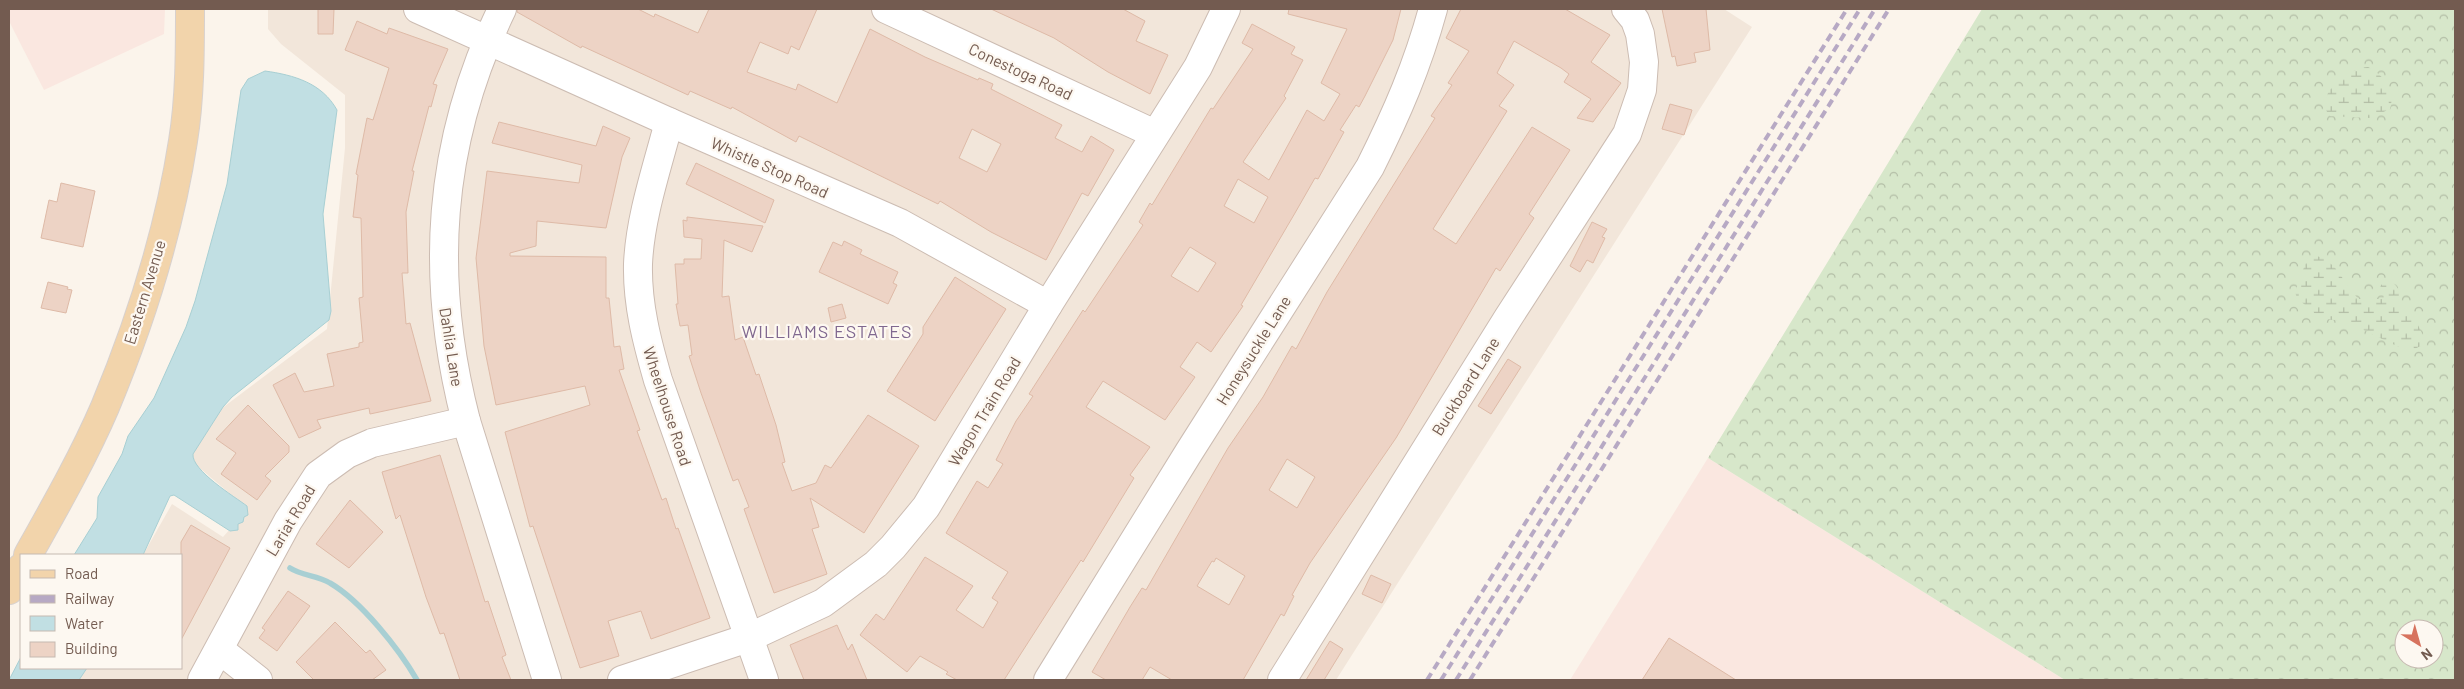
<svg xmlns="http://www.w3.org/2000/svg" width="2464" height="689" font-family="Barlow,sans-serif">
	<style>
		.residential { fill: #f2e6da }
		.commercial { fill: #fae7e0 }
		.forest { fill: url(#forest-crowns); fill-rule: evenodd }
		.wetland { fill: url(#wetland-marsh) }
		.water { fill: #c1dfe3; stroke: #a8cfd3 }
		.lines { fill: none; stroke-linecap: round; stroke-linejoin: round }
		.stream { stroke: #a8cfd3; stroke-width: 5.5 }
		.building { fill: #edd3c5; stroke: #debaa7; fill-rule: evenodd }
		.minor-casing { stroke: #ccbcb2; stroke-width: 30 }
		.major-casing { stroke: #d8d1ce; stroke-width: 30 }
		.minor { stroke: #fff; stroke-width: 28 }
		.major { stroke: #f2d4ab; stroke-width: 28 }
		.rail { stroke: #b7a9c4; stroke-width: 4; stroke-dasharray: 8 5; stroke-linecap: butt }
		.labels { text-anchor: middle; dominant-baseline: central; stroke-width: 4.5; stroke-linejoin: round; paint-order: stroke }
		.street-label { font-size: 16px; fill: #735b50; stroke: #fdf8f1 }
		.neighbourhood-label { font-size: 18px; letter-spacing: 1px; fill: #80688f; stroke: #fdf8f1 }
	</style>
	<defs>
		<pattern id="forest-crowns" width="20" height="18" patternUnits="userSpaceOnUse" patternTransform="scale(1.25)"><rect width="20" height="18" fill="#d7e7ca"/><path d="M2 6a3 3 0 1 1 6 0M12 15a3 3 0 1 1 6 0" fill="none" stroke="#b3bea6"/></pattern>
		<pattern id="wetland-marsh" width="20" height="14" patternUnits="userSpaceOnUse" patternTransform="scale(1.25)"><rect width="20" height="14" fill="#d7e7ca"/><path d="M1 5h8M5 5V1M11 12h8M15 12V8" fill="none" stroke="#b3bea6"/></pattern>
	</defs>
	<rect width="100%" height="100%" fill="#fbf4eb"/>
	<polygon class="residential" points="268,9 1724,9 1752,27 1336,680 75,680 81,668 181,668 181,555 143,555 172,504 223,537 248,509 189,459 217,412 327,329 345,148 345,95 281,44 268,29"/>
	<g class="commercial">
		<polygon points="9,9 165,9 164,34 44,90 9,21"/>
		<polygon points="1708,458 2065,680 1570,680"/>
	</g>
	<path class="forest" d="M1982 9H2455V680H2065L1708 458ZM2404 629H2434V659H2404Z"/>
	<g class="wetland">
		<path d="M2368 67C2384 75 2396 91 2390 109L2370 118 2330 116 2325 109C2326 104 2326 97 2328 93 2335 80 2354 68 2368 67Z"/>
		<path d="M2312 256C2335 255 2344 286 2359 299H2383L2384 295 2380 289 2381 285C2397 276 2402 294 2401 307L2410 310 2421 331 2425 344 2412 350 2401 348 2347 322 2320 318 2297 298 2295 292 2307 259Z"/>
	</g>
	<g class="water">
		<path d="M265 71C294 75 322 83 337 110L323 214 331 311 329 320 232 397 223 407 193 454C191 470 235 497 247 506L248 515 244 517 243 522 238 524V530L230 531 174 495 170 496 143 555H74L97 518 98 497 122 454 128 436 154 398 186 327 195 301 227 184 241 90 248 79Z"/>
		<polygon points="21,657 21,668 87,668 79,680 9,680"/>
	</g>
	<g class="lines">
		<path class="stream" d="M290 568C302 576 317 575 330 583 361 601 399 649 417 680"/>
	</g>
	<g class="building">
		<polygon points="318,9 334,9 333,34 318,34"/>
		<path d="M517 9H638L654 17 655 14 698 33 709 9H817L799 50 791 46 788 54 760 42 747 72 796 90 798 84 837 103 870 29 925 57 978 80 979 78 993 84 991 89 1062 125 1055 138 1082 152 1091 136 1114 150 1088 196 1082 193 1046 260 991 232 940 201 938 204 799 136 796 142 732 107 731 109 690 91 688 95 582 46 581 48 517 12ZM972 129 1001 144 987 172 959 158Z"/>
		<polygon points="991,9 1123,9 1145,21 1136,41 1168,55 1150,94 1108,72 1054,38"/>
		<path d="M1289 9H1401L1393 40 1365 96 1359 107 1356 105 1340 130 1344 132 1318 179 1315 178 1295 213 1241 305 1243 306 1211 352 1197 342 1180 367 1195 377 1165 420 1103 381 1086 407 1150 447 1130 475 1134 478 1083 562 1081 560 1004 680H957L946 674 948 672 920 656 907 672 860 635 876 614 884 620 925 557 973 586 956 610 983 628 998 602 992 598 1008 572 946 533 977 481 988 488 1003 464 996 460 1016 421 1033 396 1029 394 1083 310 1085 312 1143 225 1139 222 1150 203 1152 205 1211 108 1213 109 1253 49 1242 43 1252 24 1295 47 1291 54 1303 60 1284 96 1286 98 1243 162 1269 180 1307 110 1324 121 1340 94 1321 83 1347 29 1288 14ZM1238 179 1268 197 1254 223 1224 206ZM1190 247 1216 263 1198 292 1171 276Z"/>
		<path d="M1461 9H1565L1610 35 1591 62 1621 83 1593 122 1577 118 1591 99 1564 82 1569 74 1561 68 1514 41 1497 73 1514 85 1499 106 1507 111 1433 229 1456 244 1532 127 1570 150 1529 214 1534 218 1525 232 1500 271 1496 268 1396 438 1310 563 1292 595 1294 596 1284 616 1281 614 1243 680H1172L1150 667 1142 680H1106L1092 672 1130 607 1142 588 1146 590 1228 448 1263 397 1292 346 1296 349 1327 292 1435 118 1431 116 1452 85 1448 83 1469 51 1446 38ZM1287 459 1315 477 1297 508 1269 490ZM1216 558 1245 576 1229 605 1197 586 1212 561 1214 562Z"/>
		<polygon points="1662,9 1706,9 1710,50 1694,53 1696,62 1677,66 1675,56 1672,57"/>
		<polygon points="357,21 387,34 389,28 448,49 433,84 437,85 431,107 429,106 412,171 414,171 406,212 408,273 402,273 406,324 410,323 431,401 370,414 369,408 317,420 321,428 299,438 273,385 295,373 304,392 334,386 327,354 359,347 359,343 363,342 359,298 363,297 361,218 353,217 358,175 356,174 367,118 373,120 389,68 345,50"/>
		<polygon points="1670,104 1692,110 1684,135 1662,129"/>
		<polygon points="499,122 596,146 603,126 630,138 622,157 606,228 537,221 536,246 510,253 510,256 606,257 606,298 609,298 614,347 620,346 624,369 619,370 640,430 637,431 662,500 666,498 676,529 678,528 710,618 651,639 641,611 608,621 619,656 580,668 533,526 530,527 505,432 590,405 585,386 496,405 484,346 476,258 487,171 579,183 582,165 492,143"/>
		<polygon points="696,163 774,200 765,223 686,184"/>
		<polygon points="61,183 95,191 83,247 41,238 49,200 57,202"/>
		<polygon points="687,217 763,226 752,252 724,240 722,297 729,296 735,340 743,337 756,375 759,374 776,425 785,462 782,463 792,491 816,483 825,465 831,468 868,415 919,446 864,533 810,498 819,527 812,529 827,574 774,593 744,509 749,507 738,479 733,481 701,393 689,356 692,355 688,325 680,326 676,304 678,304 675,264 684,264 684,259 701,259 702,239 684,237 683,220 687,221"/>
		<polygon points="1592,222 1607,229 1602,237 1605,238 1593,263 1587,260 1580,272 1570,266"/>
		<polygon points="844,241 862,250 860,254 898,272 893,283 897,285 888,304 819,272 833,242 842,246"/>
		<polygon points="955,277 1006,309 935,421 887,391 923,334 923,327"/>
		<polygon points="48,282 68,287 67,289 72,290 66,313 41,308"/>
		<polygon points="842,304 846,318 831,322 828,308"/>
		<polygon points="1508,359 1521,367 1491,414 1478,406"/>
		<polygon points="248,405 289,446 289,452 265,476 271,481 257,500 221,474 236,453 216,439"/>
		<polygon points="440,455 485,602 488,601 506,655 502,657 511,680 460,680 444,633 440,634 426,597 400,515 396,519 382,472"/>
		<polygon points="350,500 383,532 349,568 316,544"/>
		<polygon points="191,525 230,548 181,640 181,542"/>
		<polygon points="1371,575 1391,584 1382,603 1362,594"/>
		<polygon points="288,591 310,606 277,651 259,638 265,630 262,628"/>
		<polygon points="335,622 366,653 370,650 386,670 372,680 314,680 296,662"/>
		<polygon points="837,625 848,650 852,644 867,680 804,680 790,645"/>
		<polygon points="1669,638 1736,680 1642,680"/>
		<polygon points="1330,641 1343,649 1324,680 1306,680"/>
	</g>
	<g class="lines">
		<g class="minor-casing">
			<g id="minor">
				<polyline points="418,9 669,122 900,223 1048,305"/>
				<path d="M502 9C437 143 429 278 466 421L547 680"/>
				<polyline points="886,9 1155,134"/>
				<path d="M669 122C657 168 640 217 638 264 637 304 647 342 658 380L764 680"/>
				<polyline points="220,650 258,680"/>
				<polyline points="202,680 288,521 318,475 347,454 372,443 466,421"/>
				<polyline points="622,680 748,638 823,603 876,564 893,547 926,507 1048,305 1198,67 1226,9"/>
				<path d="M1048 680 1189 452 1370 167C1397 113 1417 67 1433 9"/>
				<polyline points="1282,680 1508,318 1627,134 1642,90 1644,62 1640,34 1635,20 1626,9"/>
			</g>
		</g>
		<g class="major-casing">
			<g id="major">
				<path d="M28 555C55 507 83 458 105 407 140 323 169 232 183 141 190 98 190 52 190 9"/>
				<polyline points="9,590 21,568"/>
			</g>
		</g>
		<use href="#minor" class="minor"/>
		<use href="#major" class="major"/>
		<g class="rail">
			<polyline points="1427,680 1847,9"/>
			<polyline points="1441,680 1860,9"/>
			<polyline points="1456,680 1875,9"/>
			<polyline points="1470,680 1889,9"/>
		</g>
	</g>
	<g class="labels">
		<g class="street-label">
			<text transform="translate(1021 71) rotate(25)">Conestoga Road</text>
			<text transform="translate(770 167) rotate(24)">Whistle Stop Road</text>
			<text transform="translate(144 292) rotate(-73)">Eastern Avenue</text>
			<text transform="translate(452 347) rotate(81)">Dahlia Lane</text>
			<text transform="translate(1253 350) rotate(-58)">Honeysuckle Lane</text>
			<text transform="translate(1465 386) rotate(-58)">Buckboard Lane</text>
			<text transform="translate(668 406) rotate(72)">Wheelhouse Road</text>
			<text transform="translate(984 411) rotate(-59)">Wagon Train Road</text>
			<text transform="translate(290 520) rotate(-59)">Lariat Road</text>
		</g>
		<g class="neighbourhood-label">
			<text x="827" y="331">WILLIAMS ESTATES</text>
		</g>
	</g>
	<rect width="2464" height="689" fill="none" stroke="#735b50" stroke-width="20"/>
	<rect x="20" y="554" width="162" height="115" fill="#fdf8f1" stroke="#c6b9b1"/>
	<rect x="30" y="570" width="25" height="8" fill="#f2d4ab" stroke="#c6b9b1"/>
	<text x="65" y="579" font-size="15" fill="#735b50">Road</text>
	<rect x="30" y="595" width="25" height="8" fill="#b7a9c4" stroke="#c6b9b1"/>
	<text x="65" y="604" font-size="15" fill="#735b50">Railway</text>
	<rect x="30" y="616" width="25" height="15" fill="#c1dfe3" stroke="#c6b9b1"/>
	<text x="65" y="629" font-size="15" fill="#735b50">Water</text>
	<rect x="30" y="642" width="25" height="15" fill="#edd3c5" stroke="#c6b9b1"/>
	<text x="65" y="654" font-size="15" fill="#735b50">Building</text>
	<g transform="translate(2419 644) rotate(143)"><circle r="24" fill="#fdf8f1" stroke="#c6b9b1"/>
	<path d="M0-4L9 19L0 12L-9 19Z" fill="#d7735e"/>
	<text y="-8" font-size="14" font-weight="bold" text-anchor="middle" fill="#735b50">N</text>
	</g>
</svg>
